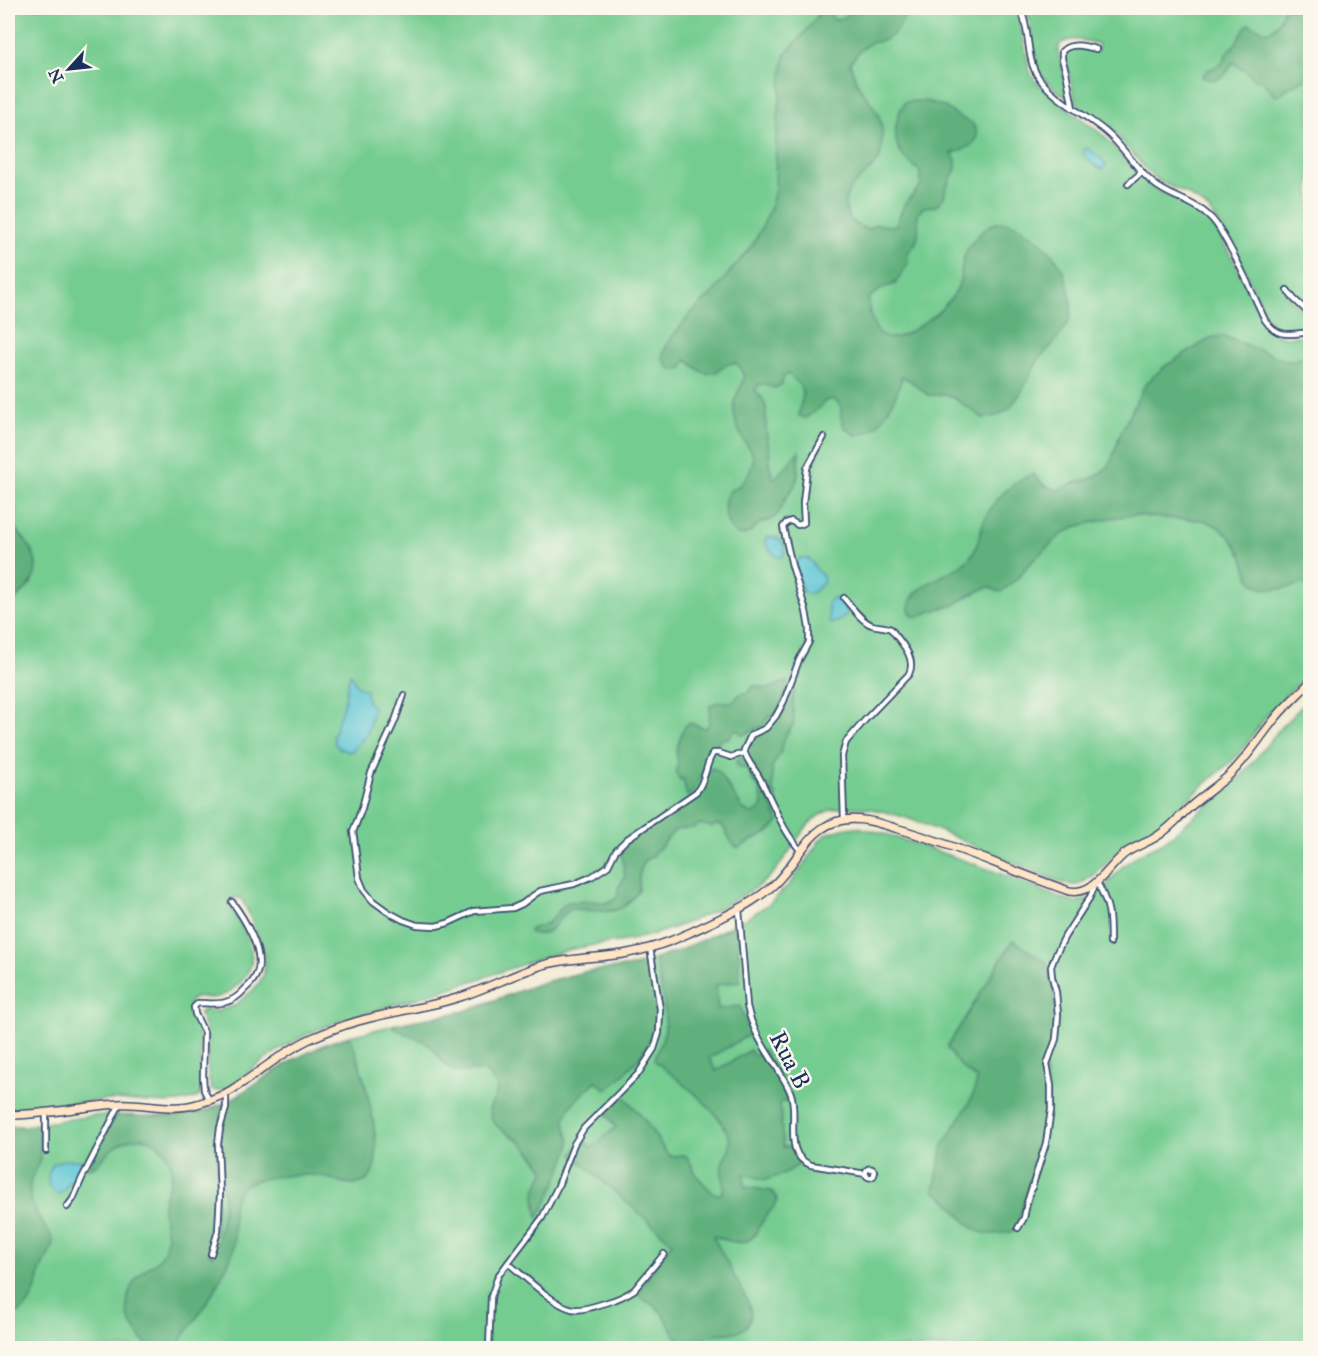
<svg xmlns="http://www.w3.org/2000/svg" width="1318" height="1356" font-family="'IM FELL Great Primer',serif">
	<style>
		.green { fill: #74cc91; stroke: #487e78; stroke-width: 1.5 }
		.forest { fill: #5fb07b; stroke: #3d706c; stroke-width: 1.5 }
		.water { fill: #5bc6d4; stroke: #3b7a99; stroke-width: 1.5 }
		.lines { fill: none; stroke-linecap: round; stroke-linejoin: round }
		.street-casing { stroke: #3b4b70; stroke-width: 8 }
		.secondary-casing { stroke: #3b4b70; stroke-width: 10 }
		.street { stroke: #fff; stroke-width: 4.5 }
		.secondary { stroke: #ffe4c6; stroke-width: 7 }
		.labels { text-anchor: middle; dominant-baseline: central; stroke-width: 5; stroke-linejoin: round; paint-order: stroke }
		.street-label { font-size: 24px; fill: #1b2f5e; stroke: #fbf7ec }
	</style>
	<rect width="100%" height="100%" fill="#fbf7ec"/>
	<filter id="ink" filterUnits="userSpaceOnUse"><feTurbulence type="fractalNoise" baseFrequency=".0167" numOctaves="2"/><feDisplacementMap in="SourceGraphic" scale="12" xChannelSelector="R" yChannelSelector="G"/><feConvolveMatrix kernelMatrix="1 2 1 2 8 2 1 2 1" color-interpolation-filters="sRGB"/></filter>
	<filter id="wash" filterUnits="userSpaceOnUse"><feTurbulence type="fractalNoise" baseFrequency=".008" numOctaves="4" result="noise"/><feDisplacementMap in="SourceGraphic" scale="24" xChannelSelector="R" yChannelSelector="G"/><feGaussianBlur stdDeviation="1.35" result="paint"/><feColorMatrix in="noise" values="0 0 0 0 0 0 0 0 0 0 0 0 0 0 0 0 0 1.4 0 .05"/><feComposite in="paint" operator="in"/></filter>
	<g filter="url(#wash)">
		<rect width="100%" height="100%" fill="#f2ebd3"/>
		<g class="green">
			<path d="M8 8H1014L1020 21 1029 69 1034 80 1061 103 1104 136 1147 183 1157 190 1198 211 1207 219 1216 230 1236 265 1262 320 1273 333 1285 337 1310 335V673L1270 711 1242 750 1233 760 1173 812 1160 826 1124 846 1093 876 1078 885H1070L1062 883C1036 872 1010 861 984 850 943 833 884 802 840 808 804 812 795 850 774 872 762 886 744 895 727 904 697 920 664 933 630 940 608 944 586 945 565 951 536 959 507 970 479 979 438 992 398 1004 356 1016 318 1027 287 1042 256 1066 246 1074 224 1095 212 1090 205 1074 209 1054 207 1036 206 1028 201 1021 200 1013L203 1010 218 1011 234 1006 253 990 259 983 264 973 265 961 264 953 249 914 241 898H234L230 901C229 911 237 917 242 926 252 946 258 964 241 982 234 989 227 995 218 997 210 999 202 996 194 998L190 1002C188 1012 196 1018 198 1029 202 1044 200 1061 200 1077 200 1084 203 1090 200 1096 175 1109 137 1099 109 1100 75 1102 41 1107 8 1109Z"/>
			<path d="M1025 8H1310V312L1297 299 1288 287 1285 290 1290 298 1310 317V330L1284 332 1274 327 1267 318 1238 255 1216 219 1207 208 1185 193 1159 181 1149 173 1112 130 1076 104 1066 61V52C1075 46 1086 49 1097 51L1099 44C1086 41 1072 36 1060 44L1058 51 1064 76 1068 99C1060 92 1049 86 1043 77 1030 61 1034 28 1025 8Z"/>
			<polygon points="1310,698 1310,1348 8,1348 8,1126 26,1126 91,1116 107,1115 172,1117 207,1110 229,1101 243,1093 270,1074 293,1060 328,1043 350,1036 402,1023 465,1011 541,983 584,972 634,966 678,952 747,918 769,904 787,887 800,870 819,841 826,834 846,828 857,827 882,833 931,849 999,873 1060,898 1076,902 1089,899 1103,889 1123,866 1141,853 1164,842 1240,777 1258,756 1281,727"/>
		</g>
		<g class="forest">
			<path d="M823 8H825L834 20C846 19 849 11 859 8 869 5 897 7 908 8 905 18 896 34 886 39 880 42 872 41 867 45 860 49 855 57 850 63 853 72 855 81 861 89 870 103 880 110 882 129 882 138 883 153 878 161 867 177 837 189 847 213 851 223 858 227 868 229L876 224 888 226 896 225 904 205 921 185 920 172C915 166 908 162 903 156 891 141 895 116 905 102 917 100 931 101 942 106 948 108 953 113 958 116 963 120 971 119 974 126 984 143 965 150 952 153L956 160V169L946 188 944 197 936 206 924 207 918 213C917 231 923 239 907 253L908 263 895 284 883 288 869 298C868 308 870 316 874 325 877 331 882 338 890 338 904 339 935 316 944 306 950 300 957 292 959 284 962 275 961 265 964 257 966 249 971 244 976 238 997 214 1012 220 1034 237 1058 256 1067 272 1071 302 1072 310 1071 317 1067 324 1063 331 1057 340 1051 346 1047 351 1043 354 1039 359 1028 376 1023 395 1008 409 1001 416 992 417 983 418L954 398 946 395H928L909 380 902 377C898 392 894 400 886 413 878 427 872 433 855 435L844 427 841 417V406L834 399 825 401 820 407 806 418 799 416C799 409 800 406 802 400 805 388 797 381 788 374L783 378 782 384 775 388 760 384 755 390 762 398 766 407V431L770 454 769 463 773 479C782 473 791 460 799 451L798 476 794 487 787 496 778 514 770 520 760 523 749 533 739 536C726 529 719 503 730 491 732 488 734 489 737 487 744 483 753 467 753 459 754 451 746 446 743 439 738 430 734 419 734 409 733 387 754 383 736 363 729 363 728 364 722 368 709 380 698 370 687 360L682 368 674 371 667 366 663 358 664 351 669 341 692 312 711 295 753 244 763 225 771 207 775 189 776 141 783 66 786 53 806 31Z"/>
			<path d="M1283 8H1310V69L1307 78 1289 87 1279 95 1275 96C1268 89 1265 80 1254 79L1246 70 1241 69 1233 62C1230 69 1222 80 1213 80 1209 80 1206 78 1202 77L1206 71 1222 64 1227 53 1236 43 1246 26 1249 24 1267 32C1277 27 1282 18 1283 8Z"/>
			<path d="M1223 336 1288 361 1302 358 1310 355V583C1295 585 1279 592 1263 588 1246 584 1247 562 1239 550 1231 536 1219 525 1203 520L1160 518 1134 515 1110 518 1075 527 1061 535 1027 566 1019 577 1001 592C996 592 993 587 988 587L968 596 954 605 931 611 921 616 917 617 913 616 909 609C910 589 933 581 948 573 961 567 973 559 977 544 979 539 980 532 982 526 990 503 1010 483 1033 474L1045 486 1058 490 1077 482 1090 479 1096 476 1108 467 1112 459 1121 432 1138 398 1145 385 1154 376 1165 366 1206 341 1213 337Z"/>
			<path d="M8 493C17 503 17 515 15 528 29 544 44 561 31 583 28 588 22 592 18 597 13 603 10 611 8 618Z"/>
			<path d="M793 680H794L795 683 793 705 794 723 786 735 783 741 781 752 772 767 773 791 776 795 777 805 779 808 780 816 746 755C745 734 760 739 770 726Z"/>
			<path d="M788 681C786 691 783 703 777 711 770 719 768 714 763 726L743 735 736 730H733L730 738 721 739C718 745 712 748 709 754 702 770 703 784 687 796L685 789 684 781 683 779 681 781 676 774 678 762 676 751 683 729 687 724 691 723 704 728 707 727 709 723 710 706C716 700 725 702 733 702L740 694 749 692C752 682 760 687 768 689Z"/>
			<path d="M744 756 755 773 779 822 768 833 752 840 739 848C724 843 729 817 712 827L701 824 693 828 680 829 674 831 659 849 654 852 653 856 644 861 639 876V890C636 894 627 905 623 907 608 916 587 908 571 909 555 917 553 942 529 932L530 929 548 923 564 905 568 902 593 901 605 903 614 900 618 895V888L625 877 621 851 625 843 699 792C706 785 704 774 712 768L717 770 743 809 750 813 760 810 763 805 759 787 752 780 748 770 746 768H740L737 765 736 760Z"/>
			<path d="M737 924 740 981 716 985 718 1009 740 1006 745 1020 751 1034 709 1058 716 1071 750 1050 754 1056 763 1050 782 1081 790 1099 780 1103 783 1147H792L795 1156 800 1164 784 1174 766 1180 744 1174 745 1187 771 1191 776 1196 777 1202C773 1209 767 1214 763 1221 760 1224 758 1229 756 1233 744 1250 729 1240 713 1236L748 1302C755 1318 749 1331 730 1333 726 1334 721 1333 716 1334 707 1337 698 1342 689 1344 674 1342 670 1323 662 1313 654 1303 644 1302 636 1293L672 1242 573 1155 582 1138 591 1148 616 1127 606 1114 623 1095 645 1120 665 1151 670 1156 685 1155 688 1158 697 1176 712 1192 718 1195 723 1192C725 1182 720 1172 722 1164 724 1155 731 1152 730 1142 726 1113 675 1078 654 1060 658 1050 663 1039 665 1029 667 1006 659 981 655 959L678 951Z"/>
			<path d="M1013 940 1047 963 1053 989 1056 1013 1053 1039 1044 1063 1048 1092 1046 1123 1023 1207 1014 1232C1003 1233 991 1236 980 1232 967 1227 959 1212 949 1202 945 1198 939 1195 934 1191L943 1145 968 1105 974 1092 977 1079C964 1071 954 1061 947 1047Z"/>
			<path d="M649 961C651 976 656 992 657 1008 659 1043 630 1069 607 1090L596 1081C585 1092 566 1105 565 1122 565 1130 571 1137 570 1144 569 1152 565 1160 562 1167 555 1186 548 1201 538 1218 537 1209 533 1198 536 1188 539 1182 543 1177 544 1170 540 1161 525 1146 518 1140 505 1131 491 1127 489 1109L495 1097 497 1089C484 1055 470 1080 451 1069 442 1064 438 1052 429 1045 418 1036 404 1037 392 1025L465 1011 541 983 584 972 634 966Z"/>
			<path d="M350 1036C359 1059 394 1169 364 1182 350 1188 333 1179 320 1176 303 1173 257 1176 244 1186 224 1202 238 1229 233 1250 231 1259 226 1267 222 1275 218 1283 214 1292 209 1299 199 1316 186 1331 176 1348H148C140 1334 125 1323 127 1304 128 1290 135 1278 146 1269 152 1264 160 1261 163 1253 172 1232 162 1224 163 1204 164 1196 167 1190 170 1182 174 1168 169 1154 158 1145 153 1141 148 1138 141 1138 131 1138 120 1142 112 1149 103 1156 100 1166 88 1168L116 1115C154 1116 188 1120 224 1104L216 1142 218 1182 216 1231 209 1254 213 1256C221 1233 224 1211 223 1186 222 1172 220 1158 220 1144 221 1130 227 1117 227 1102L293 1060 328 1043Z"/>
			<path d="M40 1123C39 1130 39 1136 39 1142 40 1147 41 1151 41 1156 38 1170 29 1175 30 1191 30 1205 39 1217 46 1229 49 1232 52 1236 53 1241 53 1251 44 1262 40 1271 39 1275 39 1280 37 1285 34 1297 22 1319 8 1313V1188L10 1182 8 1165V1126H26Z"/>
		</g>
		<g class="water">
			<path d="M1087 148 1102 159 1106 165 1103 169C1096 168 1084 158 1083 150Z"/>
			<path d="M768 537C780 537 788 544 783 557H777L767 547 765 540Z"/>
			<path d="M800 558C814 558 810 562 817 570 822 576 825 575 823 584L810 594 804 593 801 586 796 566V562Z"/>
			<path d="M832 598C842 598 845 606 847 614L840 620 831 624 829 622 828 602Z"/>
			<polygon points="351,674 357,686 366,690 367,702 373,707 368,732 365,737 352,751 348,752 339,748 335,744 333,736 345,699 349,678"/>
			<path d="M63 1160H80L83 1164 80 1173 70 1181 63 1192 58 1194C45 1189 46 1175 53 1164Z"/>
		</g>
	</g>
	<g filter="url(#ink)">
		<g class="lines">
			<g class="street-casing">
				<g id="street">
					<path d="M1020 8C1031 29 1025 59 1039 78 1054 99 1086 115 1106 132 1124 147 1135 168 1153 183 1169 197 1192 200 1208 215 1215 221 1220 229 1224 237 1240 264 1252 292 1265 320 1278 339 1291 334 1310 332"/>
					<path d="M1073 108 1066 72 1062 59V51C1071 42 1085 46 1096 49"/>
					<polyline points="1128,184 1142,172"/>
					<polyline points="1287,290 1294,299 1310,314"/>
					<path d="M844 598C852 607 861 621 872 625 879 627 885 626 891 629 900 642 917 657 909 674L865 720 846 742 842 756 844 820"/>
					<path d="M404 695 395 721 371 773 362 808 353 832 354 838 359 878 364 890 373 901 388 912 403 920 417 925 436 926 448 923 474 911 513 908 522 904 534 895 540 891 574 884 591 877 608 866 616 850 627 839 696 792C706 781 705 765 713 753H719L731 757 744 753"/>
					<path d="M801 851C780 828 773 801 758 775 753 767 746 760 744 750L751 735 766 728 776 716 784 701 799 660 809 642V628L806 611 792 566 783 527 786 523 791 521 798 525 804 523 803 503 807 468 824 437"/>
					<path d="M1097 882C1110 907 1110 915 1110 943"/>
					<path d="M739 909 747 1006C752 1030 765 1049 778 1069 782 1077 788 1085 791 1094 799 1117 782 1155 811 1165L866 1174"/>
					<path d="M209 1100 204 1090 203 1077 204 1032 195 1014 194 1007 198 1003C208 1003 217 1005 226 1002 234 1000 240 995 245 989 251 984 256 978 258 970 263 949 244 918 232 902"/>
					<polyline points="46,1113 46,1151"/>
					<circle cx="870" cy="1173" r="4.5"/>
					<polyline points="67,1207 73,1199 82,1178 120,1104"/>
					<polyline points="1018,1228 1024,1218 1027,1203 1046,1143 1051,1110 1051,1086 1047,1064 1056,1039 1058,1015 1056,992 1052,977 1051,967 1055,956 1065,936 1090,897 1095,885"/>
					<polyline points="211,1254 218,1231 220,1194 218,1144 220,1128 226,1108 226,1093"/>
					<path d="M508 1263C524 1276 552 1304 572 1309 583 1311 594 1306 605 1303 615 1300 625 1296 634 1290L664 1254"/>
					<polyline points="489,1348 491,1297 498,1276 542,1218 558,1186 574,1144 584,1128 638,1074 654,1049 659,1033 660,1009 650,948"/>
				</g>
			</g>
			<g class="secondary-casing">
				<path id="secondary" d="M8 1115C44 1115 80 1107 117 1104 144 1102 171 1112 197 1104 212 1100 227 1094 239 1085 264 1069 285 1050 312 1038 326 1032 341 1026 355 1022 389 1012 424 1008 457 998 486 989 514 974 543 965 569 958 597 958 623 954 647 950 668 943 689 933 717 920 746 908 770 888 797 867 806 825 844 820 861 817 879 823 895 828 954 844 1011 871 1069 891 1094 895 1107 869 1123 855 1134 846 1148 843 1159 835 1171 827 1180 816 1190 807 1201 797 1214 788 1226 778 1247 760 1260 736 1278 715 1288 703 1300 693 1310 682"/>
			</g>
			<use href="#street" class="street"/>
			<use href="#secondary" class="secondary"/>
		</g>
	</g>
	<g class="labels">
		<g class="street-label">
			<text transform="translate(790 1060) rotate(63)">Rua B</text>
		</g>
	</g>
	<rect width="1318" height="1356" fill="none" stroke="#fbf7ec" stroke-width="30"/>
	<g transform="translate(69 69) rotate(243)" stroke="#fbf7ec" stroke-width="4.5" paint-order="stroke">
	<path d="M0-4.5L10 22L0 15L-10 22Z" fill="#1b2f5e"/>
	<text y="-9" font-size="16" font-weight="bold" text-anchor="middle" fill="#1b2f5e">N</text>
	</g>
</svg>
